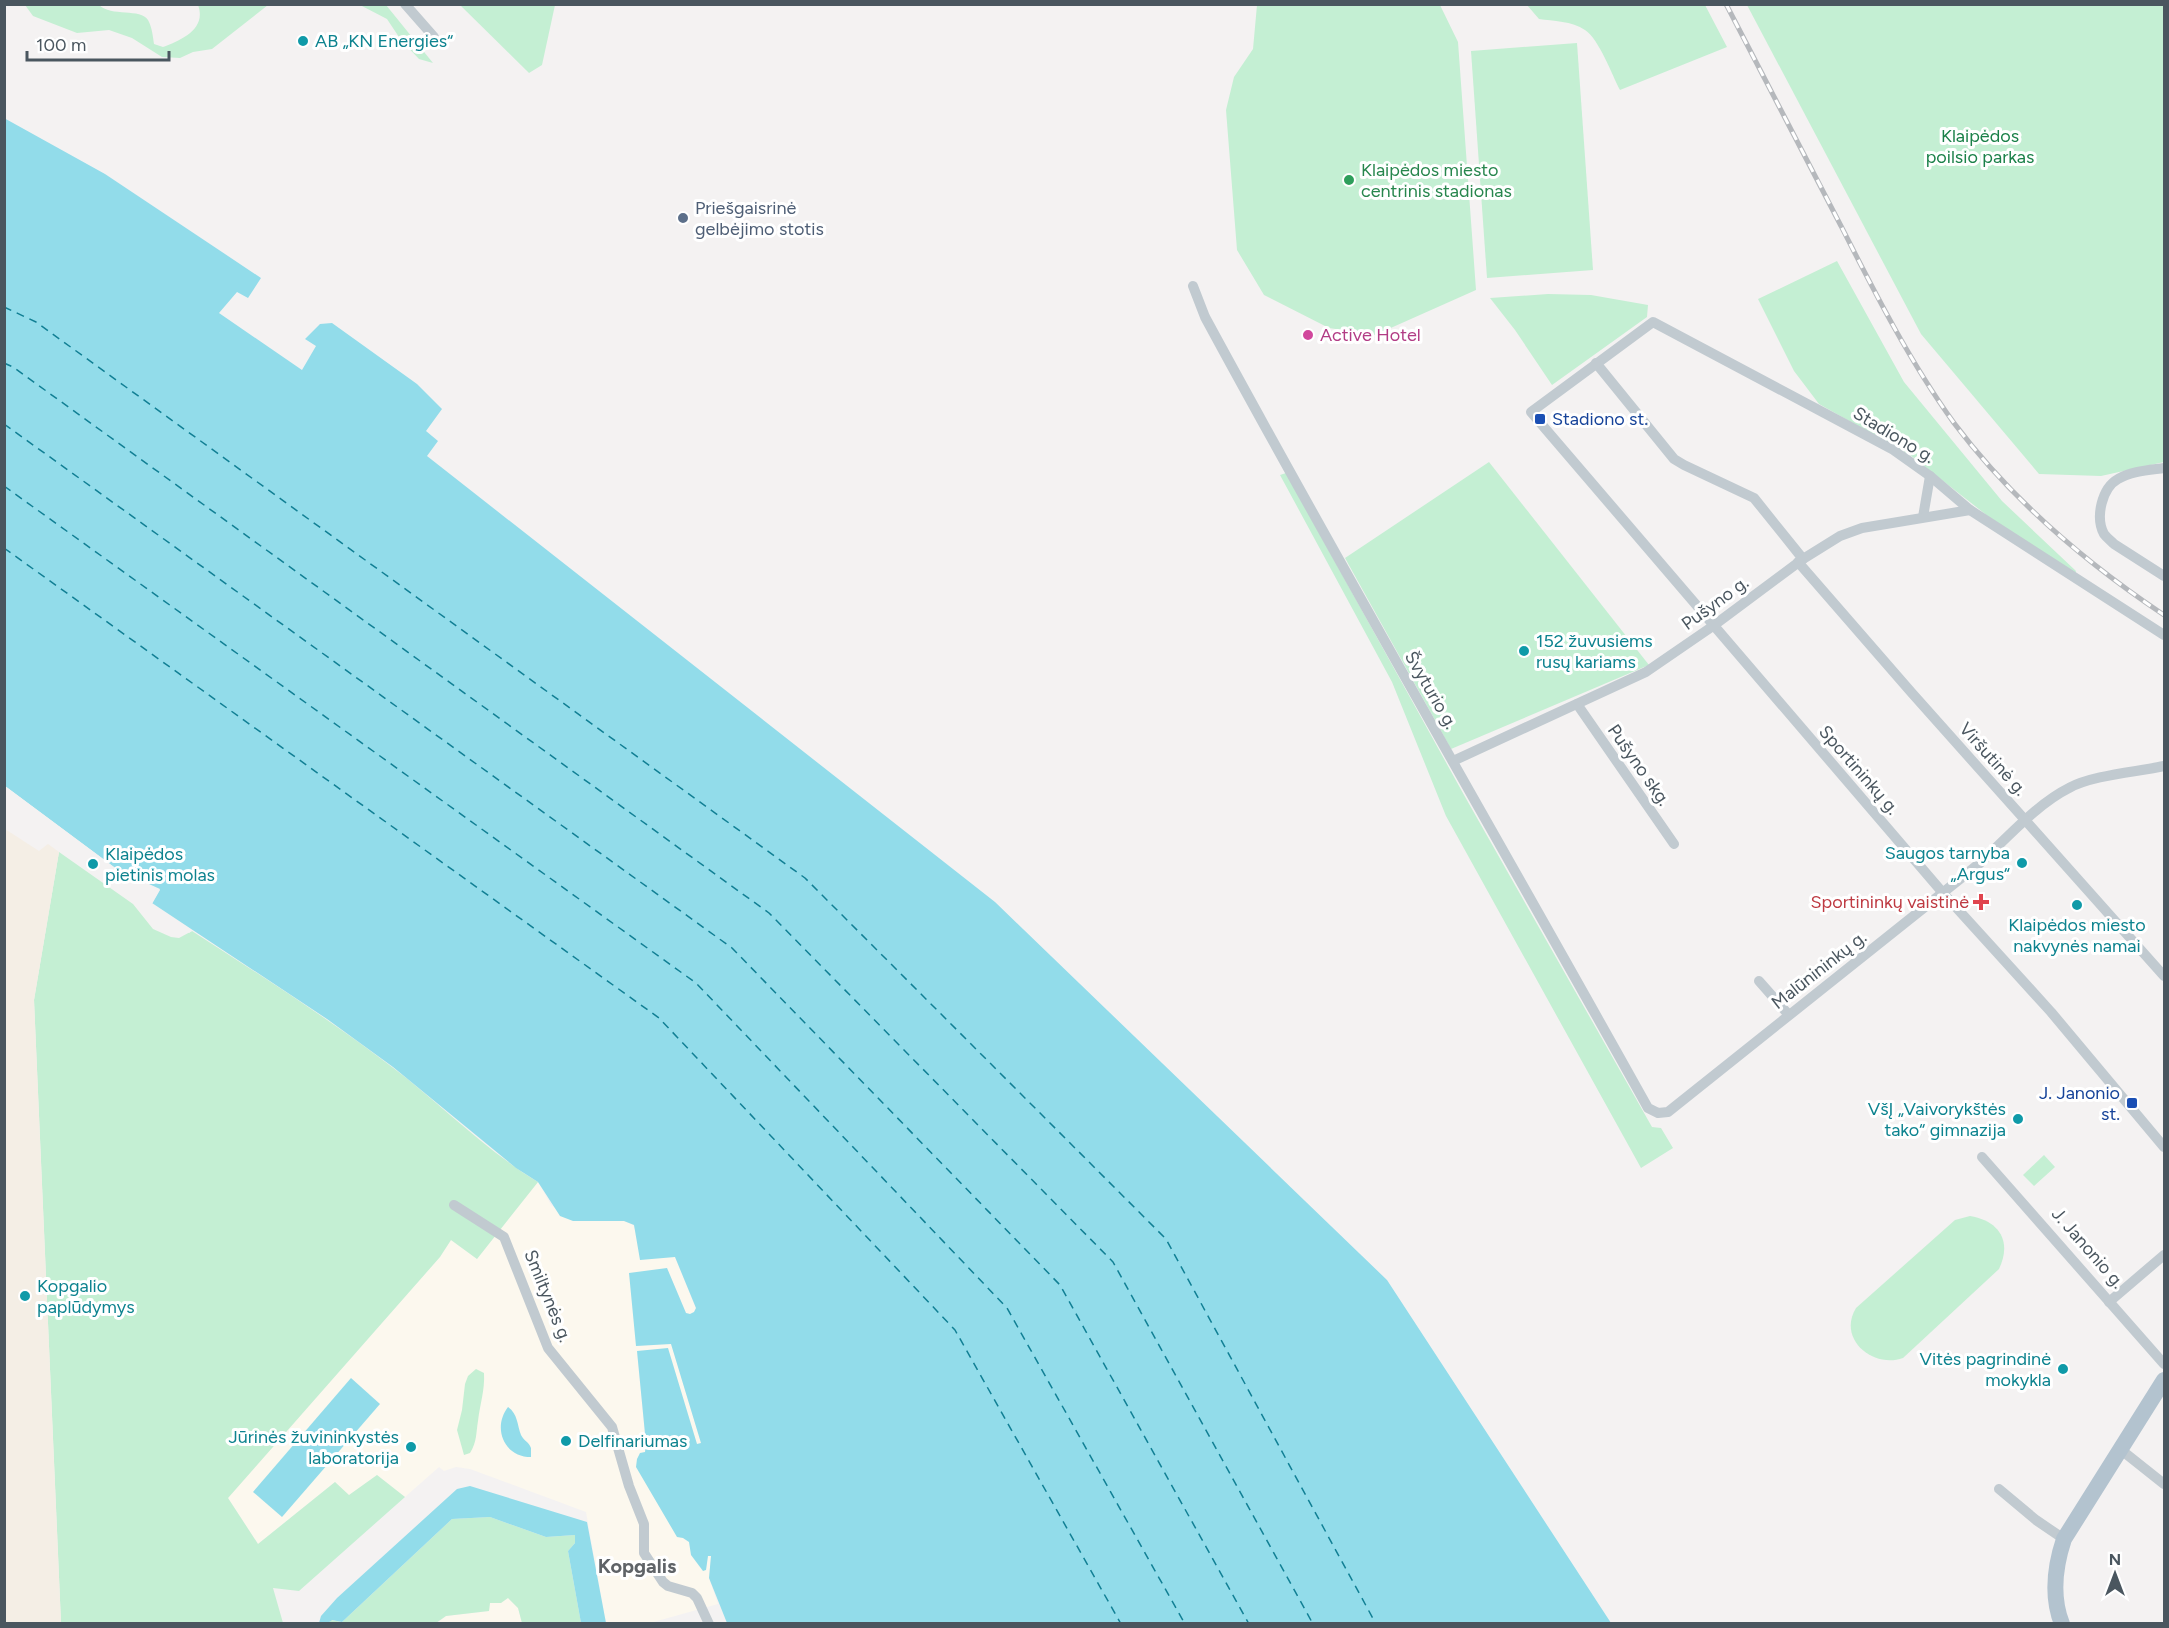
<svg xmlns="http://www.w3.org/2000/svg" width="2169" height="1628" font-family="Figtree,sans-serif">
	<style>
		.commercial { fill: #fcf8ee }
		.green { fill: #c4efd3 }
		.sand { fill: #f4eee5 }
		.water { fill: #92dcea }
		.pier { fill: #f4f2f2 }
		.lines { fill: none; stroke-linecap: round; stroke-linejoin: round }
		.ferry { stroke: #117f94; stroke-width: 1.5; stroke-dasharray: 8 6; stroke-linecap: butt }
		.minor { stroke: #c1cad0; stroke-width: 10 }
		.primary { stroke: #b3c3cf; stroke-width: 16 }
		.rail-casing { stroke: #b5b8bc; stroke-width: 5 }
		.rail { stroke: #fff; stroke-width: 3; stroke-dasharray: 9; stroke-linecap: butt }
		.culture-dot { fill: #0f9aa8; stroke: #fff; stroke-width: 2 }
		.leisure-dot { fill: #2e9e5b; stroke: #fff; stroke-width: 2 }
		.service-dot { fill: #5c6f8a; stroke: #fff; stroke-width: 2 }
		.hotel-dot { fill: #d1479c; stroke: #fff; stroke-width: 2 }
		.transit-dot { fill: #1a4fb4; stroke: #fff; stroke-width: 2 }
		.health-dot { fill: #e0444e; stroke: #fff; stroke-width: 2 }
		.labels { text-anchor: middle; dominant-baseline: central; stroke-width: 6; stroke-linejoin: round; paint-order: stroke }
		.culture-label { font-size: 18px; fill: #0d838f; stroke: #fff; text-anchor: start }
		.park-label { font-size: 18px; fill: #1b8149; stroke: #fff }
		.leisure-label { font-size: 18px; fill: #27864d; stroke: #fff; text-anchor: start }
		.service-label { font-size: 18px; fill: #4e5e75; stroke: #fff; text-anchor: start }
		.hotel-label { font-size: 18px; fill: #b23c85; stroke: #fff; text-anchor: start }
		.transit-label { font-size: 18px; fill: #164399; stroke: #fff; text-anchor: start }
		.street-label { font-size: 18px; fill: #4a565f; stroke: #fff }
		.health-label { font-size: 18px; fill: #be3a42; stroke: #fff; text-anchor: end }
		.neighbourhood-label { font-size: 20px; font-weight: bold; fill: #5f6367; stroke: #fff }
	</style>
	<rect width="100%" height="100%" fill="#f4f2f2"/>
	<g class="commercial">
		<polygon points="538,1182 551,1205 573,1221 624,1221 633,1225 635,1229 675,1257 696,1309 694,1312 690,1314 686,1313 667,1268 636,1346 671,1343 701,1443 697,1444 637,1352 646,1444 645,1453 683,1538 689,1542 706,1570 708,1555 711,1556 709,1578 718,1604 650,1623 606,1623 586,1512 470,1469 456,1467 444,1471 439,1467 405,1497 377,1475 348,1496 335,1482 258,1544 228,1498 440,1257 451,1240 477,1259"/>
		<polygon points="508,1598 518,1608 522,1623 436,1624 446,1616 489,1611 490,1603"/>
	</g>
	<g class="green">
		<path d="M25 5H99C111 17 141 8 148 20 152 27 153 37 154 44L163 47C181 40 207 29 198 5H268L212 49 193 52 180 58 162 57 132 38 109 30 77 33 33 16Z"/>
		<polygon points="360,5 386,5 433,63 419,59 401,40 387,19"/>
		<polygon points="460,5 555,5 542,65 529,73"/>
		<polygon points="1257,5 1440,5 1458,42 1476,290 1375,335 1329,328 1264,295 1237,250 1226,110 1234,77 1253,49"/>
		<path d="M1527 5H1705L1727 47 1620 90C1612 75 1599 39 1585 30 1572 21 1553 21 1539 19Z"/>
		<polygon points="1747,5 2164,5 2164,462 2101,476 2039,474 1921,334"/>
		<polygon points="1577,43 1593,270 1487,278 1471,51"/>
		<polygon points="1837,261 1904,382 2002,501 2076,571 2075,574 1989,517 1910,455 1819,404 1794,371 1758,299"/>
		<polygon points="1548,294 1591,295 1648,305 1647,317 1552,385 1515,330 1490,298"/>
		<polygon points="1489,462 1649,665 1451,749 1345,558"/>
		<polygon points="1286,473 1464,795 1652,1127 1661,1128 1673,1148 1641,1168 1446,816 1392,682 1280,475"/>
		<path d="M59 852 133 904 153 929 171 937 179 938 192 931C260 975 328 1018 392 1067 441 1104 485 1150 538 1182L477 1259 451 1240 440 1257 228 1498 258 1544 335 1482 349 1495 377 1475 405 1497 299 1591 273 1588 283 1623H61L34 1000Z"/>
		<polygon points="2044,1155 2055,1167 2034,1186 2023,1175"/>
		<path d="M1970 1216C2000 1221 2012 1242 1999 1269L1903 1358C1873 1369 1837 1339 1856 1308L1955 1220Z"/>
		<path d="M476 1369 484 1373C485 1390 480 1404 478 1421 476 1433 477 1442 470 1453L464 1455 457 1430 462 1410 465 1384 468 1376Z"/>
		<polygon points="490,1517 546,1537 575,1535 575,1543 568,1551 581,1623 522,1623 518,1608 508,1598 501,1603 490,1603 489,1611 446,1616 436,1623 328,1624 331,1620 342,1622 452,1519"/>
	</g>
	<polygon class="sand" points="5,829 39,851 48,844 59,852 34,1000 61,1623 5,1623"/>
	<g class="water">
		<polygon points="4,118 105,174 261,278 248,298 237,292 219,313 302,370 316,346 305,339 320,324 332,323 417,384 442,409 426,431 438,441 427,456 995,902 1387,1280 1611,1623 727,1623 709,1578 711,1556 708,1556 706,1570 703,1571 691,1555 689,1542 683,1538 677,1537 636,1467 637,1459 640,1453 645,1452 646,1444 637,1351 668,1348 697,1444 701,1443 671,1344 636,1346 629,1273 667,1268 686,1313 690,1314 694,1312 696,1308 675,1257 640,1260 634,1225 624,1221 573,1221 560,1216 538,1182 516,1168 393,1067 327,1019 152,903 160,889 118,870 5,786"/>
		<polygon points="351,1378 380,1404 282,1517 253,1492"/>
		<path d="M508 1407C518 1414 517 1425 521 1435 524 1441 529 1442 531 1448V1457C504 1457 492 1428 508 1407Z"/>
		<polygon points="470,1486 587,1522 606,1623 581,1623 568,1551 575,1543 575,1535 546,1537 490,1517 452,1519 342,1622 332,1620 328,1623 319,1623 321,1616 337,1598 457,1489"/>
	</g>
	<polygon class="pier" points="5,786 118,870 160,890 152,904 192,931 189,933 150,905 149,902 156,891 116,872 4,790"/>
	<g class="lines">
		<g class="ferry">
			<polyline points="4,307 36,322 805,878 1166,1239 1376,1624"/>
			<polyline points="4,363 13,367 769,913 1113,1262 1313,1624"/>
			<polyline points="4,424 732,948 1060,1285 1249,1624"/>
			<polyline points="4,486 696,983 1007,1308 1185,1624"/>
			<polyline points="4,548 659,1018 955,1330 1121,1624"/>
		</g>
		<g class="minor">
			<polyline points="405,4 434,37"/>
			<path d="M1193 286 1205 317C1349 583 1501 844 1648 1108L1658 1113 1668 1112 1980 863C2007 838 2037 804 2069 788 2093 775 2137 772 2164 766"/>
			<polyline points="1596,363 1674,459 1684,465 1754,498 1803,559"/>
			<path d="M2164 468C2150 470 2131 471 2118 479 2102 488 2095 517 2104 534 2107 538 2111 541 2114 544L2164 576"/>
			<polyline points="1923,517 1930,476"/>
			<polyline points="1798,562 1911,692 2164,976"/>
			<polyline points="2164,635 1970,510 1930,476 1892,449 1653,322 1531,412 1943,893 2051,1012 2164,1147"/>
			<polyline points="1577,704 1674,844"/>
			<polyline points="1453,761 1646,672 1713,626 1803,559 1840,536 1862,528 1970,510"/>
			<polyline points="1759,981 1788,1014"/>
			<polyline points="1982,1157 2164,1364"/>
			<polyline points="454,1205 504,1237 548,1348 612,1427 629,1486 644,1524 644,1553 663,1582 668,1586 692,1593 697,1598 709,1624"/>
			<polyline points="2109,1302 2164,1255"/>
			<polyline points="2120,1449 2164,1484"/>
			<polyline points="1999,1489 2036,1520 2064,1539"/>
		</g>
		<path class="primary" d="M2062 1624C2051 1596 2055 1566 2064 1539L2164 1380"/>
		<g class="rail-casing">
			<path id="rail" d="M1726 4C1764 78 1803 152 1841 226 1875 293 1910 362 1954 423 2011 499 2086 563 2164 615"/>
		</g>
		<use href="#rail" class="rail"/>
	</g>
	<g class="culture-dot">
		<circle cx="303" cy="41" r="6"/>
		<circle cx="1524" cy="651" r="6"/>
		<circle cx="2022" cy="863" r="6"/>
		<circle cx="93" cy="864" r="6"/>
		<circle cx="2077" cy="905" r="6"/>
		<circle cx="2018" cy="1119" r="6"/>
		<circle cx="25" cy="1296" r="6"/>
		<circle cx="2063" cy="1369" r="6"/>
		<circle cx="566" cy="1441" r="6"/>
		<circle cx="411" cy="1447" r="6"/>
	</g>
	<circle class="leisure-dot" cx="1349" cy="180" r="6"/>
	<circle class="service-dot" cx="683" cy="218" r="6"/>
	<circle class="hotel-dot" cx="1308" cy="335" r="6"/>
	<g class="transit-dot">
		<rect x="1534" y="413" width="12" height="12" rx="3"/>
		<rect x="2126" y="1097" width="12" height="12" rx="3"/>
	</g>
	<path class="health-dot" d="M1978 893h6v6h6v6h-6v6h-6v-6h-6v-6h6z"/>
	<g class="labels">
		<g class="culture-label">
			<text x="315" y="41">AB „KN Energies“</text>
			<text x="1536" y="641">152 žuvusiems<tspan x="1536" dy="21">rusų kariams</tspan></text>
			<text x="2010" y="853" text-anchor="end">Saugos tarnyba<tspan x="2010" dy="21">„Argus“</tspan></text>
			<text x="105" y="854">Klaipėdos<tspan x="105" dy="21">pietinis molas</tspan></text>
			<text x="2077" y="925" text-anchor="middle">Klaipėdos miesto<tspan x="2077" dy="21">nakvynės namai</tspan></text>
			<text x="2006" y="1109" text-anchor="end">VšĮ „Vaivorykštės<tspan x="2006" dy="21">tako“ gimnazija</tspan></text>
			<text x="37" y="1286">Kopgalio<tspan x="37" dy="21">paplūdymys</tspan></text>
			<text x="2051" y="1359" text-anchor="end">Vitės pagrindinė<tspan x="2051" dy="21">mokykla</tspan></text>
			<text x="399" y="1437" text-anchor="end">Jūrinės žuvininkystės<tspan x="399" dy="21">laboratorija</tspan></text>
			<text x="578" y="1441">Delfinariumas</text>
		</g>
		<g class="park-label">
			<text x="1980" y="136">Klaipėdos<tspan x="1980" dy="21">poilsio parkas</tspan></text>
		</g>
		<g class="leisure-label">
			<text x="1361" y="170">Klaipėdos miesto<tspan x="1361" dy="21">centrinis stadionas</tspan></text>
		</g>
		<g class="service-label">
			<text x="695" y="208">Priešgaisrinė<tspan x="695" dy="21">gelbėjimo stotis</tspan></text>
		</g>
		<g class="hotel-label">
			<text x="1320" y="335">Active Hotel</text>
		</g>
		<g class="transit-label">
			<text x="1552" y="419">Stadiono st.</text>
			<text x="2120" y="1093" text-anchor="end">J. Janonio<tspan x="2120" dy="21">st.</tspan></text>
		</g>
		<g class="street-label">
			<text transform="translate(1894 435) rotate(31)">Stadiono g.</text>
			<text transform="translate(1715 603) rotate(-36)">Pušyno g.</text>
			<text transform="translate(1431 690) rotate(60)">Švyturio g.</text>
			<text transform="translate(1993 759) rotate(48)">Viršutinė g.</text>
			<text transform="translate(1639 765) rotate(55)">Pušyno skg.</text>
			<text transform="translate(1859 770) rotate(49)">Sportininkų g.</text>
			<text transform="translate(1819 970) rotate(-38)">Malūnininkų g.</text>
			<text transform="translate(2088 1248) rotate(49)">J. Janonio g.</text>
			<text transform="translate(548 1296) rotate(68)">Smiltynės g.</text>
		</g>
		<g class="health-label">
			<text x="1969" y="902">Sportininkų vaistinė</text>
		</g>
		<g class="neighbourhood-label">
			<text x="637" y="1566">Kopgalis</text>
		</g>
	</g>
	<rect width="2169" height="1628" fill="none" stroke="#4a565f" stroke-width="12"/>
	<g transform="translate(2115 1574)" stroke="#ffffff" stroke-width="4.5" paint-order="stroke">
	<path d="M0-4.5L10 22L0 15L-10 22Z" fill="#4a565f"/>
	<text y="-9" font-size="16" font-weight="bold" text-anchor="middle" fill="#4a565f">N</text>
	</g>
	<path d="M27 51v9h142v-9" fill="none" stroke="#4a565f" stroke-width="3"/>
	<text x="36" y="51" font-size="18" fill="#4a565f" stroke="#ffffff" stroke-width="4.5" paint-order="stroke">100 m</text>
</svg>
